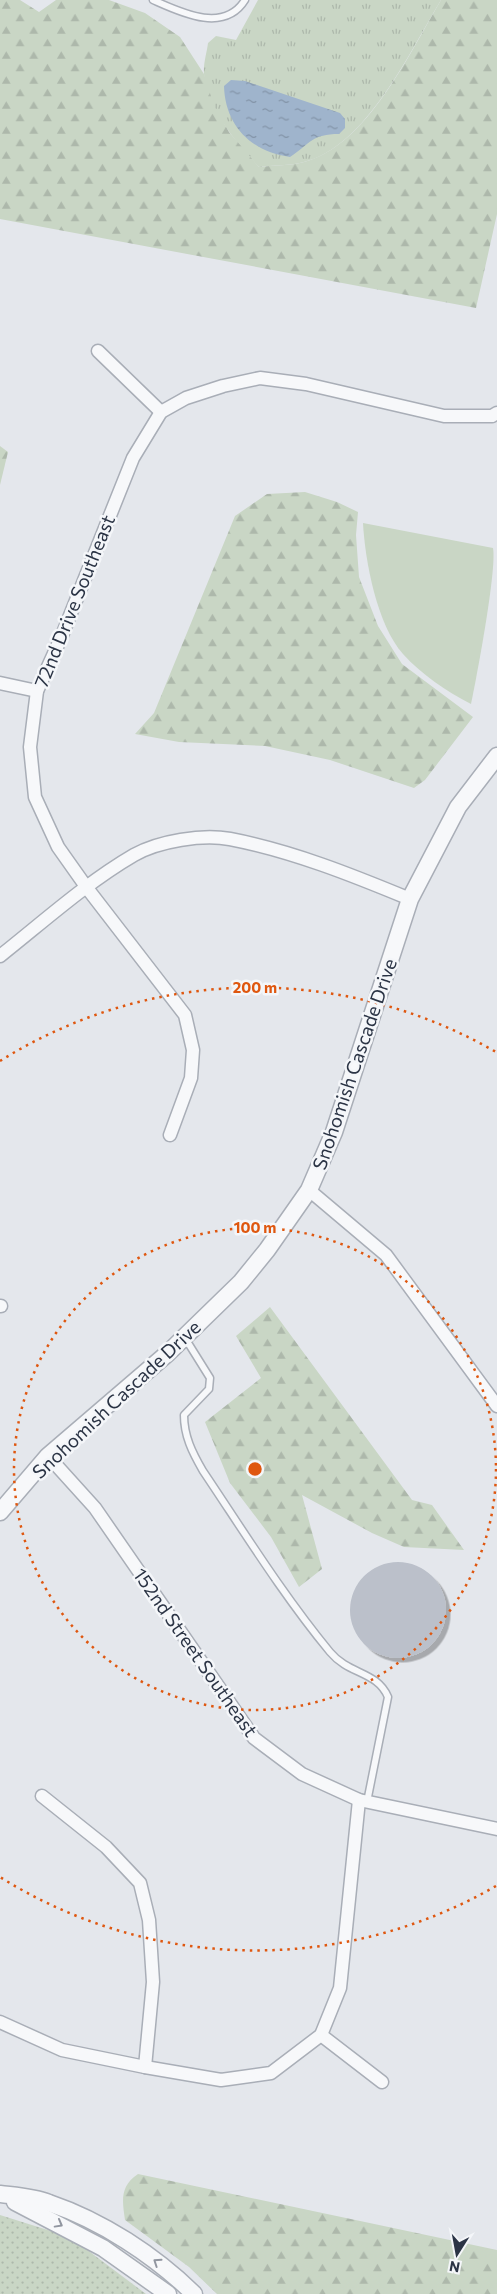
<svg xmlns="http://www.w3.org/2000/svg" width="497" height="2294" font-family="Commissioner,sans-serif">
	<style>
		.grass { fill: url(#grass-tufts) }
		.forest { fill: url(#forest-firs) }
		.park { fill: url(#park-dots) }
		.garden { fill: #c9d6c5 }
		.water { fill: url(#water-ripples) }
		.building { fill: #bbc0ca; filter: url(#shadow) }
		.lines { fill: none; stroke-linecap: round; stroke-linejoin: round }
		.service-casing { stroke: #a9aeb7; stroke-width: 9 }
		.minor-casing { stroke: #a9aeb7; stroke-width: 15 }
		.tertiary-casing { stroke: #a9aeb7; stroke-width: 19 }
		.service { stroke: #f7f8fa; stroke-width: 6 }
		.minor { stroke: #f7f8fa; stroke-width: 12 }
		.tertiary { stroke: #f7f8fa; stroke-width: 16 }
		.oneway { stroke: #9196a0 }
		.ring { fill: none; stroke: #df570f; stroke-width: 2.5; stroke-dasharray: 2.5 5 }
		.labels { text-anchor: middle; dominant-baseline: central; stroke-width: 5; stroke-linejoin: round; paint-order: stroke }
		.street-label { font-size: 19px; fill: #2b3445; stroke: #f4f6f9 }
		.centre { fill: #df570f; stroke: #f4f6f9; stroke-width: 2.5 }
		.ring-label { font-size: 15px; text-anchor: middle; font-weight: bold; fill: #df570f; stroke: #f4f6f9; stroke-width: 5; stroke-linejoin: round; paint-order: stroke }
	</style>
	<defs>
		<pattern id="grass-tufts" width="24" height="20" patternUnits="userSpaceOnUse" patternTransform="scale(1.25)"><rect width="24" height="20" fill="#c9d6c5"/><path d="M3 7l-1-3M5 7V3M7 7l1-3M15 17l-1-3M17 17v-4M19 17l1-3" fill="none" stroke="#adb8ab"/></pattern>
		<pattern id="forest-firs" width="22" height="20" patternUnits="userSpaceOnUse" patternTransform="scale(1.25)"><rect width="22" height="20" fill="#c9d6c5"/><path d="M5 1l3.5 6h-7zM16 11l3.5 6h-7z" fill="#adb8ab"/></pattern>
		<pattern id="park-dots" width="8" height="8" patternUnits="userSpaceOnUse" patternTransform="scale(1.25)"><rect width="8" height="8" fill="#c9d6c5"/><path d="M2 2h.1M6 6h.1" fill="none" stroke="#adb8ab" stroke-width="1.8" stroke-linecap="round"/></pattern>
		<pattern id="water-ripples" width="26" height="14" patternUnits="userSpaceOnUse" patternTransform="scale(1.25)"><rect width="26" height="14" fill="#9fb4cc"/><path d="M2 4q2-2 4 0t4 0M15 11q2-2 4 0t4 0" fill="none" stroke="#8293a7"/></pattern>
		<filter id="shadow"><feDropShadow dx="4.5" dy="4.5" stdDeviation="0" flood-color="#0004"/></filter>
	</defs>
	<rect width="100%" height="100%" fill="#e4e7ec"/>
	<path class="grass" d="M258 0H441C410 51 366 147 304 162 290 166 273 165 259 167 237 144 206 107 204 74 203 64 207 52 208 43L216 36 236 40Z"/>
	<g class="forest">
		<path d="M0 0H20L39 12 56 0H109L145 13 180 37 204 74 214 106 229 132 259 167C273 165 290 166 304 162 367 146 410 52 441 0H497V214L476 308 0 219Z"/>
		<polygon points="0,446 8,452 0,485"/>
		<polygon points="305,492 337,502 358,512 356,535 359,577 378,626 402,664 473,717 425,780 414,788 330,760 265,746 179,742 135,734 154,713 235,516 267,494"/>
		<polygon points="270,1307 412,1500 432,1505 464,1550 404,1547 372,1533 302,1495 322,1569 299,1587 271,1537 230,1483 205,1422 261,1378 236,1336"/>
		<path d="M138 2174 497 2250V2294H217L189 2267 125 2220C122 2200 120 2186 138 2174Z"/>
	</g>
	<polygon class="park" points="0,2215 70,2237 146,2294 0,2294"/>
	<path class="garden" d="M363 523 493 548C497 569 477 675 471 704 446 691 422 675 403 654 377 625 365 561 363 523Z"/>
	<path class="water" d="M231 80 245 81 340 113 345 119V128L339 134C312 134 311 143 290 157 251 152 225 125 224 86Z"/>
	<circle class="building" cx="398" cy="1610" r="48"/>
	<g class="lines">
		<g class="service-casing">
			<g id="service">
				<path d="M153 0C180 12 224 34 245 0"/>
				<path d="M185 1338 210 1378 209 1389 184 1415C184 1436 192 1452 203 1471 244 1532 283 1595 330 1652 349 1675 377 1671 388 1697L367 1802"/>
			</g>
		</g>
		<g class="minor-casing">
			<g id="minor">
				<polyline points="98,351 161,412"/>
				<polyline points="0,683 37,691"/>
				<path d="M0 956C43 922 86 883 134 855 159 841 202 834 230 839 292 851 352 875 410 899"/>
				<polyline points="170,1135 191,1078 193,1050 185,1015 87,888 58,847 35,797 30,747 37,691 61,638 133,458 161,412 186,398 223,386 260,378 306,384 444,416 492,416 497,413"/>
				<polyline points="309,1190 386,1255 497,1406"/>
				<polyline points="0,1306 1,1306"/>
				<polyline points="48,1456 95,1508 254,1738 302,1774 359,1800 497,1829"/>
				<polyline points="42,1796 106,1847 140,1883 149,1920 153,1982 145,2067"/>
				<polyline points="0,2022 62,2050 145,2067 221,2080 271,2073 321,2035 340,1988 359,1800"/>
				<polyline points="321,2035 382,2082"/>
			</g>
		</g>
		<g class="tertiary-casing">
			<g id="tertiary">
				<polyline points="0,1512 48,1456 168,1353 241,1282 267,1250 309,1190 334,1132 410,899 458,807 497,756"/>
				<path d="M0 2194C16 2196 34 2197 49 2203 102 2221 154 2255 194 2294"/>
				<polyline points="15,2202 103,2248 168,2294"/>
			</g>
		</g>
		<use href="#service" class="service"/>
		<use href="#minor" class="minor"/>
		<use href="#tertiary" class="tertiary"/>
	</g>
	<defs><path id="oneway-chevron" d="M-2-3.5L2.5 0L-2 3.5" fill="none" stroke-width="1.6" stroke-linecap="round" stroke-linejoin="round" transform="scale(1.25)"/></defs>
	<g class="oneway">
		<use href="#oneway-chevron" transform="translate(59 2224) rotate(29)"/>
		<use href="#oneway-chevron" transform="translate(157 2262) rotate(-146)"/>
	</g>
	<g class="ring">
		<circle cx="255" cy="1469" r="241"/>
		<path d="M496 1886A481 481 0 0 1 0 1877M0 1061A481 481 0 0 1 496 1052"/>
	</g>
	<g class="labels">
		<g class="street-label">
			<text transform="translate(74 601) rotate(-68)">72nd Drive Southeast</text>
			<text transform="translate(354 1064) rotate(-71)">Snohomish Cascade Drive</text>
			<text transform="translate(116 1399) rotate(-43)">Snohomish Cascade Drive</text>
			<text transform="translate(196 1652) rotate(55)">152nd Street Southeast</text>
		</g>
	</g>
	<circle cx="255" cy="1469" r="8" class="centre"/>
	<g class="ring-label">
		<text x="255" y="993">200 m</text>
		<text x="255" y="1233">100 m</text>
	</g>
	<g transform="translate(457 2254) rotate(191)" stroke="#f4f6f9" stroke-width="4" paint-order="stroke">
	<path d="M0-4L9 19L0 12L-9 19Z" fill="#2b3445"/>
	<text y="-8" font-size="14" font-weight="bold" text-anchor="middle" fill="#2b3445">N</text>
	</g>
</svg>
